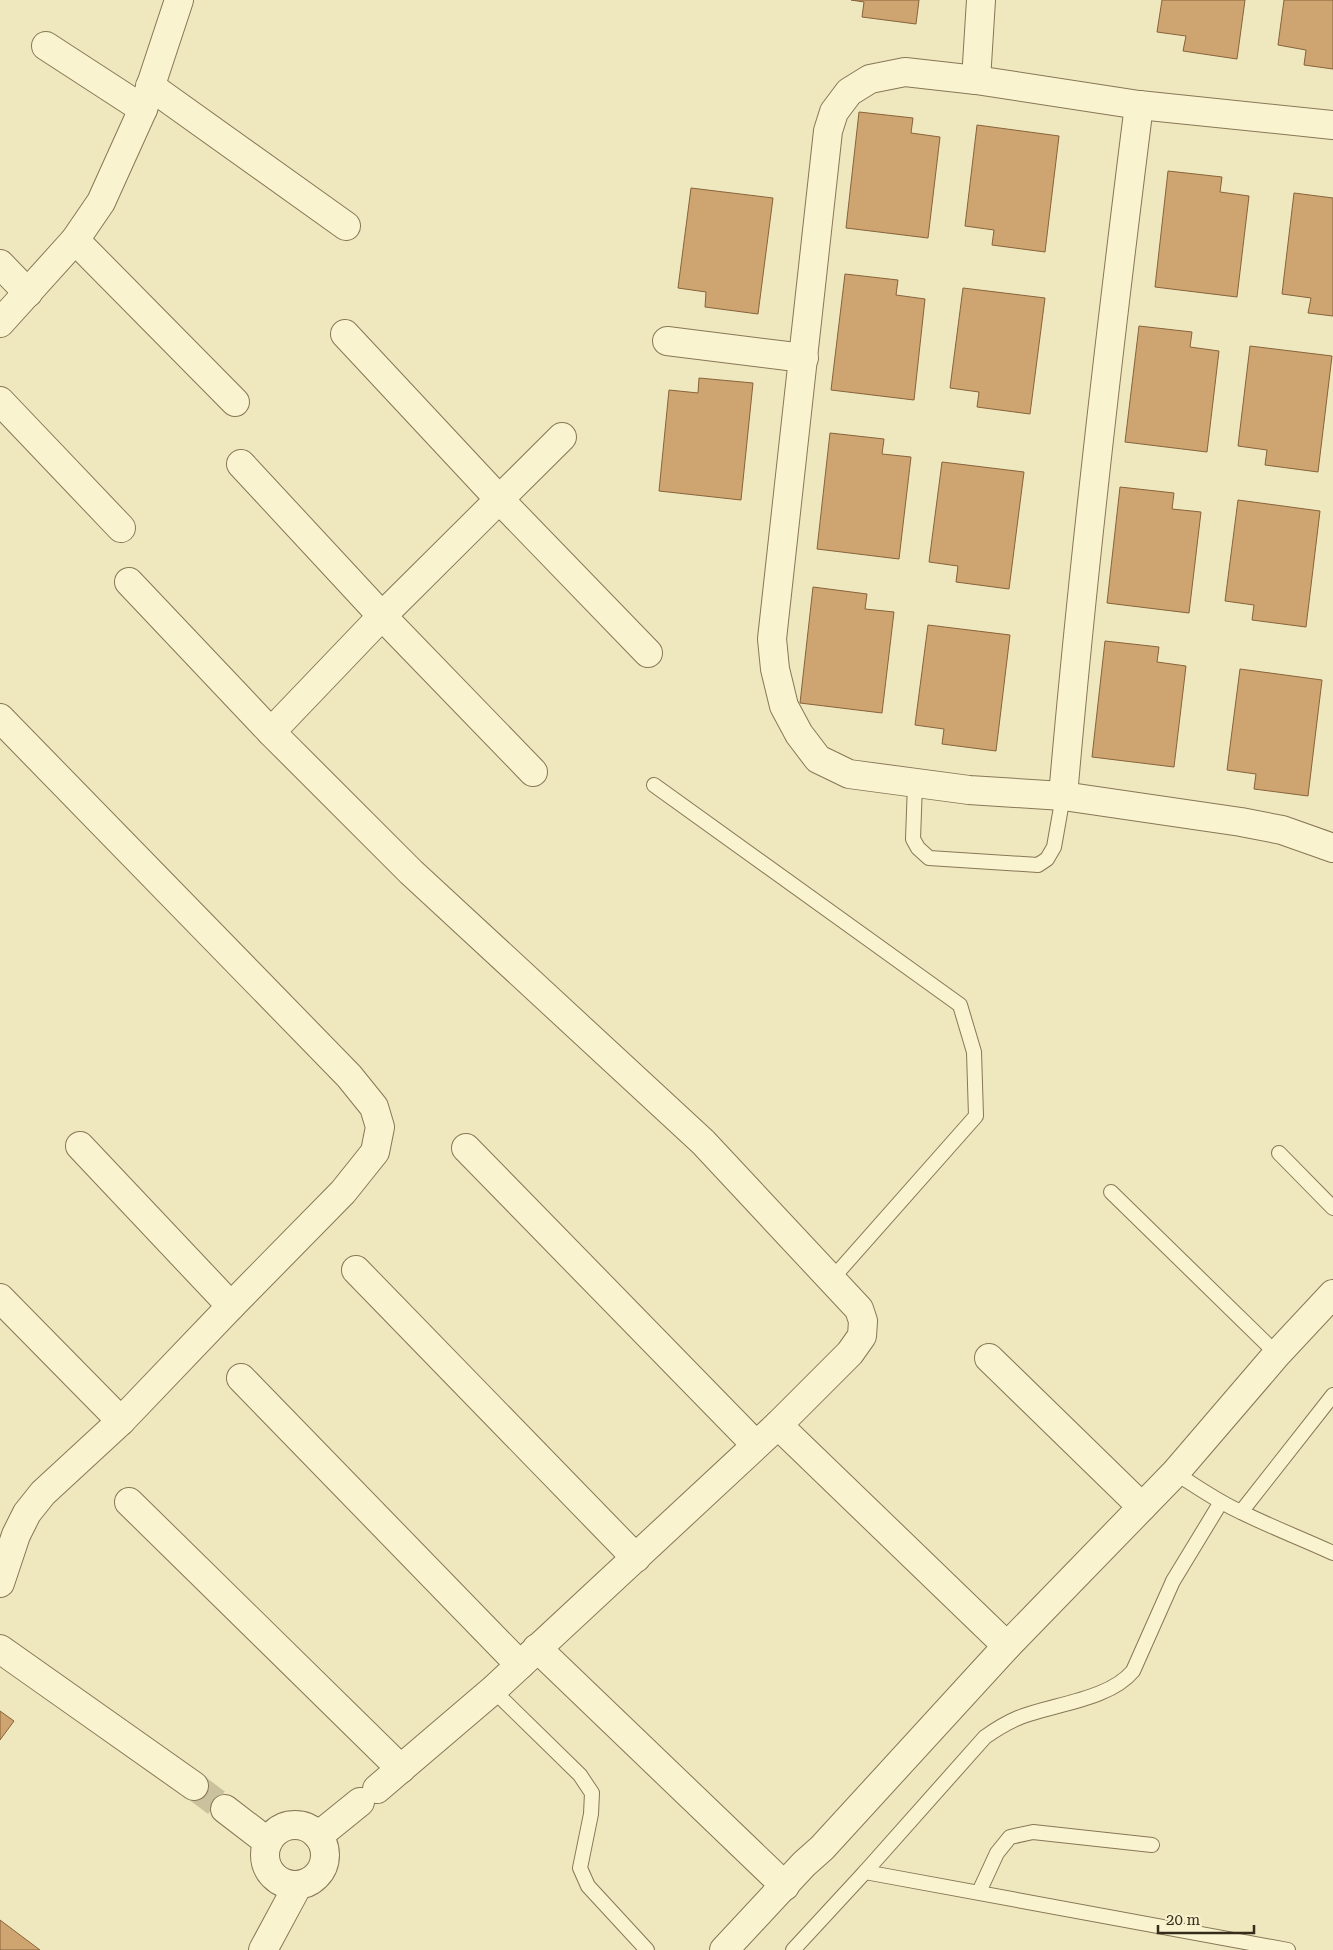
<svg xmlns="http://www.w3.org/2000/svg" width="1333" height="1950" font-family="'Roboto Serif',serif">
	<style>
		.building { fill: #cea571; stroke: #87633b }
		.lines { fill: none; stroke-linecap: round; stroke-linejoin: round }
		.minor-tunnel { stroke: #cac29d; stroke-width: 28; stroke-dasharray: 28 14; stroke-linecap: butt }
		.service-casing { stroke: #877756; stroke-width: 16 }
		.minor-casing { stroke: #877756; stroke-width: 30 }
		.service { stroke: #faf3d0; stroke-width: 14 }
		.minor { stroke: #faf3d0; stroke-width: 28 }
	</style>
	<rect width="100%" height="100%" fill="#efe7bd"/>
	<g class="building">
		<polygon points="851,0 919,0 916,24 862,17 864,2"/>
		<polygon points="1162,0 1245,0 1237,59 1183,51 1186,36 1157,32"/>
		<polygon points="1284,0 1333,0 1333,69 1304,65 1306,50 1278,45"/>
		<polygon points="859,112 913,118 911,133 940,137 928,238 846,228"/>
		<polygon points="977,125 1059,136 1045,252 992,245 994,230 965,226"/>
		<polygon points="1168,171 1222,177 1220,192 1249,196 1237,297 1155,287"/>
		<polygon points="691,188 773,198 758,314 705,307 706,292 678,288"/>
		<polygon points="1294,193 1333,198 1333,316 1308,313 1311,298 1282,294"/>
		<polygon points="845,274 898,280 896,295 925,299 914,400 831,390"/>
		<polygon points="963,288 1045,298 1030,414 977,407 979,392 950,388"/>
		<polygon points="1139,326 1192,332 1190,347 1219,351 1207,452 1125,442"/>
		<polygon points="1250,346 1332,356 1318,472 1265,465 1267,450 1238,446"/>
		<polygon points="699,378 753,383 741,500 659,491 669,390 698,393"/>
		<polygon points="830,433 884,439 882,454 911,457 899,559 817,549"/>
		<polygon points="942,462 1024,472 1009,589 956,582 958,566 929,562"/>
		<polygon points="1120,487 1174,493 1172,509 1201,512 1189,613 1107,603"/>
		<polygon points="1238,500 1320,511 1306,627 1252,620 1254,605 1225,601"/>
		<polygon points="813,587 867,594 865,609 894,612 882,713 800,703"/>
		<polygon points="928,625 1010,635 996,751 942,744 944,729 915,725"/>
		<polygon points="1105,641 1159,647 1157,662 1186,666 1174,767 1092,757"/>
		<polygon points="1240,669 1322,680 1308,796 1254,789 1256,774 1227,770"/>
		<polygon points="0,1711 14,1721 0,1740"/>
		<polygon points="0,1920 40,1950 0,1950"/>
	</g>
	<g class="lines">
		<polyline class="minor-tunnel" points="194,1786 225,1809"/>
		<g class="service-casing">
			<g id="service">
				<polyline points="915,784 913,839 918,848 929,858 1038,865 1047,859 1054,847 1063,796"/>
				<polyline points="654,785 960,1005 974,1052 976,1116 831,1280"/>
				<polyline points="1279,1153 1333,1208"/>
				<polyline points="1111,1192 1277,1354"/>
				<path d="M1175 1473C1196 1486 1218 1502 1241 1512 1271 1527 1303 1539 1333 1553"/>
				<polyline points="1241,1512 1333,1395"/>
				<polyline points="493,1690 580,1775 592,1793 591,1814 580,1868 588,1886 647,1950"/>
				<path d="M865 1872 985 1737C995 1730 1006 1723 1018 1718 1053 1704 1109 1700 1133 1671L1173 1581 1221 1502"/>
				<polyline points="979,1892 997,1853 1010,1837 1033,1832 1152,1845"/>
				<polyline points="793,1950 865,1872 1288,1950"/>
			</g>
		</g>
		<g class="minor-casing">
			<g id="minor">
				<polyline points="46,46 143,109"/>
				<polyline points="976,80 981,0"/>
				<polyline points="150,86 346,226"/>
				<polyline points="1333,125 1139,105 976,80 905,72 870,79 849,92 834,112 828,131 772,639 775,669 784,706 799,734 818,759 849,774 969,790 1063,796 1241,822 1282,830 1333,848"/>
				<polyline points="75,240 235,402"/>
				<polyline points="0,264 28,293"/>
				<polyline points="0,323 75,240 101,202 143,109 179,0"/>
				<polyline points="345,334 499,499 648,653"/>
				<polyline points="667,341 804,358"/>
				<polyline points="0,401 121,528"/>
				<polyline points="241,464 382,616 533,772"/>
				<polyline points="129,582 271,732 411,872 703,1142 859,1309 863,1321 862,1336 850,1353 778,1425 493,1690 377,1789"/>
				<polyline points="0,718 349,1076 374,1107 380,1127 375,1152 343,1192 231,1306 121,1421 43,1493 27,1513 16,1535 0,1583"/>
				<polyline points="271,732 382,616 562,437"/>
				<path d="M1063 796C1083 565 1110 335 1139 105"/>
				<polyline points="80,1146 231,1306"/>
				<polyline points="466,1148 756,1445"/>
				<polyline points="356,1270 636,1558"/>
				<polyline points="0,1298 121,1421"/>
				<polyline points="989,1358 1142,1507"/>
				<polyline points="241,1378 520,1665"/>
				<polyline points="778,1425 1007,1646"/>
				<polyline points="129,1502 401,1769"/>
				<polyline points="537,1648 785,1886"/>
				<polyline points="0,1649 194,1786"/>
				<polyline points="225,1809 268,1842"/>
				<circle cx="295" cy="1855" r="30"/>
				<polyline points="318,1836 360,1802"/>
				<polyline points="263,1950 298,1885"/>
				<polyline points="724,1950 804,1864 822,1848 1007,1646 1175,1473 1277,1354 1333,1294"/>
			</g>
		</g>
		<use href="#service" class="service"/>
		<use href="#minor" class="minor"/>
	</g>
	<path d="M1158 1925v8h96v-8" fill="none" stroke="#362c1b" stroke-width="2.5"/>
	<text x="1166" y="1925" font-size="15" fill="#362c1b" stroke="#f6f0cc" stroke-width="4" paint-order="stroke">20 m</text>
</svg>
